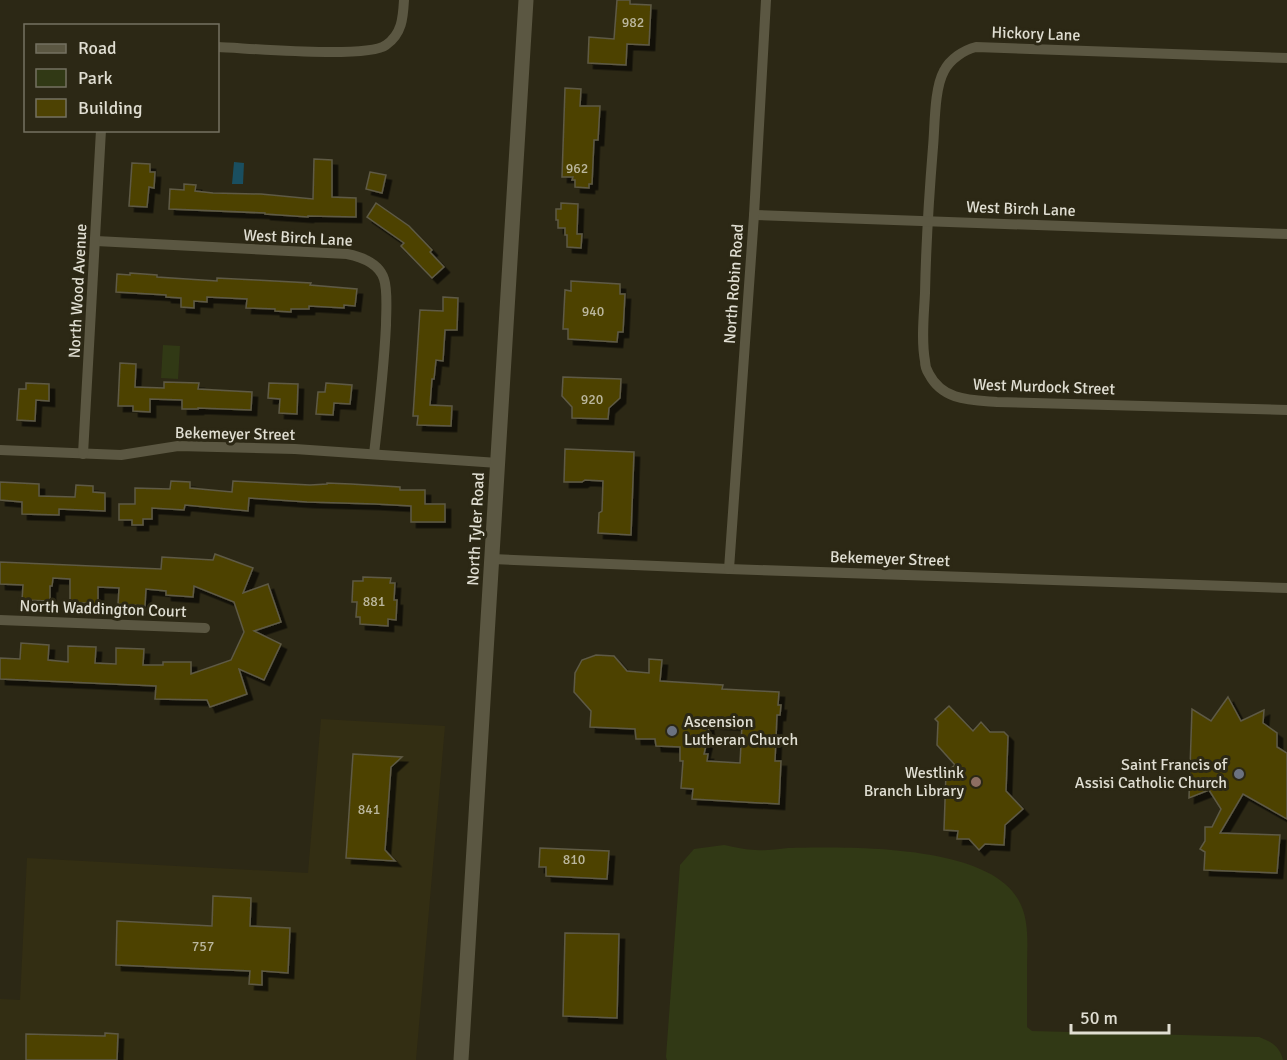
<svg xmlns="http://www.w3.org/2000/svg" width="1287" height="1060" font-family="Signika,sans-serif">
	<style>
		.built { fill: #332e13 }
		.green { fill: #313915 }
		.water { fill: #1a4f60 }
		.building { fill: #4d4203; stroke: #5e5a45; stroke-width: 1.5; fill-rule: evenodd; filter: url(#shadow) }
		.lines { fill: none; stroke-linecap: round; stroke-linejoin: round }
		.minor { stroke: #5b5742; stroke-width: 10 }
		.secondary { stroke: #5b5742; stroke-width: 15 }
		.worship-dot { fill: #6b7280; stroke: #2c2815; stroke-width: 2 }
		.education-dot { fill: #8d6e63; stroke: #2c2815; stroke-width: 2 }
		.labels { text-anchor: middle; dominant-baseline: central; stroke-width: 6; stroke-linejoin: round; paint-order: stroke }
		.number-label { font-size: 14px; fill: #bbb79e }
		.street-label { font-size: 16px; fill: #e0ded2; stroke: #2c2815 }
		.poi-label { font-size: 16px; fill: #e0ded2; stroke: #2c2815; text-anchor: end }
	</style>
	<defs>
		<filter id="shadow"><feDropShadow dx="5.5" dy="5.5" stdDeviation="0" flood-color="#0009"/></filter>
	</defs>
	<rect width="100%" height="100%" fill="#2c2815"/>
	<polygon class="built" points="321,719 445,726 416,1060 0,1060 0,999 20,1000 27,858 308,873"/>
	<g class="green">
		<polygon points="163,345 180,346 178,379 161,378"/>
		<path d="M724 845C735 847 746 850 756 850 766 851 777 849 788 848 844 847 989 843 1019 901 1030 921 1027 946 1027 968 1027 988 1027 1008 1027 1027L1032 1031 1259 1037C1272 1042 1280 1047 1283 1060H667L666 1057 680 865 694 849Z"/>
	</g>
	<polygon class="water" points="234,162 244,163 243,184 232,184"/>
	<g class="building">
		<polygon points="617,0 630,0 630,4 651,5 649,45 627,44 626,65 588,63 589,37 614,39"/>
		<polygon points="565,88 581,89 580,106 600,106 598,140 594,140 592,184 589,184 589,188 575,187 575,180 572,180 573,177 562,177"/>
		<polygon points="314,159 332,160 332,197 356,198 356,217 308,216 308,217 265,214 265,213 169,209 170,189 184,190 184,184 196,185 195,191 213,193 261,194 313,199"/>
		<polygon points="132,163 150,164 150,172 155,172 154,188 149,187 147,207 129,206"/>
		<polygon points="370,172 386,175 382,193 366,189"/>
		<polygon points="376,203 409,226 432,250 430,252 444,267 432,278 401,246 404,243 367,217"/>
		<polygon points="561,203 578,204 577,234 582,234 581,248 567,247 567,235 565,235 565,228 558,228 558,220 556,220 556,209 561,209"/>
		<polygon points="130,273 157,275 157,277 217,281 217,278 311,283 310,285 357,289 355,306 344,305 344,308 309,306 309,309 291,309 291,312 275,311 275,309 246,308 247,299 207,297 207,302 194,301 194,308 181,307 181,298 166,297 166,295 116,292 117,274 130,275"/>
		<polygon points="571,281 620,284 620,294 625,294 623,332 618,332 617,342 568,339 568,329 563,329 565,290 571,291"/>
		<polygon points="443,297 458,298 457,330 445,330 443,361 436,360 434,379 432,379 430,405 452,406 451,426 417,425 418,416 413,416 420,310 443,311"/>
		<polygon points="120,363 136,364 135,387 164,388 164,382 199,383 198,389 252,392 251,410 198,408 198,409 182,409 182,400 150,399 150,412 133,411 133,406 118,406"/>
		<polygon points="563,377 621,379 620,398 609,408 608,419 572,418 572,407 562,396"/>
		<polygon points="26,383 49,384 49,401 36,400 35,421 17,420 19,389 26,389"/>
		<polygon points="269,383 298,384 297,414 279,413 280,399 268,398"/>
		<polygon points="326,383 352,385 350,404 334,403 333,415 316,414 318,392 325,392"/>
		<polygon points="565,449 634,452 631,535 598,533 599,513 602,511 603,481 585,480 582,482 564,482"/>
		<polygon points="171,481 190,482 190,488 232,492 233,481 310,485 327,484 327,483 351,484 400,487 400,490 425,490 425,504 445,504 445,522 411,522 411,506 375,504 307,502 249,498 248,511 185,505 184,510 152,508 152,519 143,519 143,525 132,525 132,520 119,520 119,504 135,504 135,488 170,489"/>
		<polygon points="0,482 39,484 39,496 75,497 76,485 93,486 93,492 105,493 105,511 59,509 59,515 22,514 22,502 0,500"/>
		<polygon points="215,554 253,568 243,593 268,584 281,622 254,631 281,644 264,680 239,669 247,694 210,707 207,700 155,699 156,686 0,679 0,658 20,659 21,643 49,645 48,660 68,662 68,646 96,647 95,663 116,664 116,648 144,649 143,665 163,665 163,662 191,662 191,674 231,660 244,632 234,602 194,586 193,597 166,595 166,591 146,589 145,606 118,604 119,588 98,587 98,604 70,602 70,579 53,578 52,586 50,586 50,601 22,600 23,585 0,584 0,562 161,569 162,557 213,560"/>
		<polygon points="363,577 391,578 390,583 395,583 394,600 397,600 396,620 388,619 388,626 360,624 360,617 356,617 357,602 352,602 353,581 363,581"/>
		<path d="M596 655 614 656 627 671 649 673V659L662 660 660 681 723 685 722 689 779 692 778 705H781L780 715H777L775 761H781L779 804 692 799 693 789 681 788 683 761H680V747L656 746 655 739H636L635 729 590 727 591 711 574 692 575 673 582 660ZM708 723 742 725 740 763 707 761 708 754H704L709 733Z"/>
		<polygon points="1228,697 1241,721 1264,710 1263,723 1277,733 1277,747 1287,753 1287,819 1243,794 1220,833 1280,835 1277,873 1204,870 1205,852 1200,849 1205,841 1205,827 1212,827 1221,809 1209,790 1189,798 1192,709 1211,721"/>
		<polygon points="949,706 973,731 981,722 990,732 1004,732 1008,736 1006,791 1023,809 1005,825 1004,845 985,844 979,850 969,839 957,839 958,831 944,830 946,772 955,765 937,745 938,722 935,719"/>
		<polygon points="353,754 402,757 391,767 385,850 395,861 346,858"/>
		<polygon points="540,848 609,851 607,879 546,876 546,867 539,867"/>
		<polygon points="213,896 251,898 250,926 290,928 288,973 262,971 262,985 249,984 250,971 116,965 117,921 212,926"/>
		<polygon points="565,933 619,934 617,1018 563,1016"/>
		<polygon points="105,1033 118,1034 117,1060 26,1060 26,1034 105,1036"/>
	</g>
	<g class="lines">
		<g class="minor">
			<path d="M218 47C247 48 367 59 386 45 402 34 403 18 404 0"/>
			<path d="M1287 58 976 47C964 50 950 59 944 71 934 89 935 126 933 147 929 196 926 244 925 293 924 315 921 339 925 361 925 365 927 371 929 374 943 401 971 400 997 402L1287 410"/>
			<polyline points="754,215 1287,234"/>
			<path d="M96 241 347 254C362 257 379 263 384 279 388 291 386 312 386 325 384 368 379 411 374 454"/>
			<polyline points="0,450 121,455 178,446 295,449 498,463"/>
			<polyline points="83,454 101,130"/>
			<polyline points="492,559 729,569 1287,588"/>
			<polyline points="729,569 754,215 766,0"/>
			<polyline points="0,620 205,628"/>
		</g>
		<polyline class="secondary" points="461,1060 526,0"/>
	</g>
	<g class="worship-dot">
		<circle cx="672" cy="731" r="6"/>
		<circle cx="1239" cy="774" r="6"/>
	</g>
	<circle class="education-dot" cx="976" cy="782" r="6"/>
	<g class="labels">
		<g class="number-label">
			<text x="633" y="22">982</text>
			<text x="577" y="168">962</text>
			<text x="593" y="311">940</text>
			<text x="592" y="399">920</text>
			<text x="374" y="601">881</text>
			<text x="369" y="809">841</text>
			<text x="574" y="859">810</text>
			<text x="203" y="946">757</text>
		</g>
		<g class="street-label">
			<text transform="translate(1036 34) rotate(2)">Hickory Lane</text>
			<text transform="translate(1021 209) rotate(2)">West Birch Lane</text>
			<text transform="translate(298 238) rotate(3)">West Birch Lane</text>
			<text transform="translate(734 284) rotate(-86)">North Robin Road</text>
			<text transform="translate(78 291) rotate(-87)">North Wood Avenue</text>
			<text transform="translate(1044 387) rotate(2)">West Murdock Street</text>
			<text transform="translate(235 434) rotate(1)">Bekemeyer Street</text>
			<text transform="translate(476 529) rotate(-87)">North Tyler Road</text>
			<text transform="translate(890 559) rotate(2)">Bekemeyer Street</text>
			<text transform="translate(103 609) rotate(2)">North Waddington Court</text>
		</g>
		<g class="poi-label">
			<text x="684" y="722" text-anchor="start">Ascension<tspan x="684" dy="18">Lutheran Church</tspan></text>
			<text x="1227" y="765">Saint Francis of<tspan x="1227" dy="18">Assisi Catholic Church</tspan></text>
			<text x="964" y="773">Westlink<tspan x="964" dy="18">Branch Library</tspan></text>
		</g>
	</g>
	<rect x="24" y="24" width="195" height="108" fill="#2c2815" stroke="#747161" stroke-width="1.5"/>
	<rect x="36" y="44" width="30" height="9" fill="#5b5742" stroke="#747161" stroke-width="1.5"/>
	<text x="78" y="54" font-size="18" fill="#e0ded2">Road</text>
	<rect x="36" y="69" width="30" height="18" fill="#313915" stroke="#747161" stroke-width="1.5"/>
	<text x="78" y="84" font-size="18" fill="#e0ded2">Park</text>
	<rect x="36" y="99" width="30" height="18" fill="#4d4203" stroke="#747161" stroke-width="1.5"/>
	<text x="78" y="114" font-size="18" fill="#e0ded2">Building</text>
	<path d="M1071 1024v9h98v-9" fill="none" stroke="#e0ded2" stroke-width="3"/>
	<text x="1080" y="1024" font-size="18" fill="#e0ded2" stroke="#2c2815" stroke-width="4.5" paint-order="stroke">50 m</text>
</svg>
